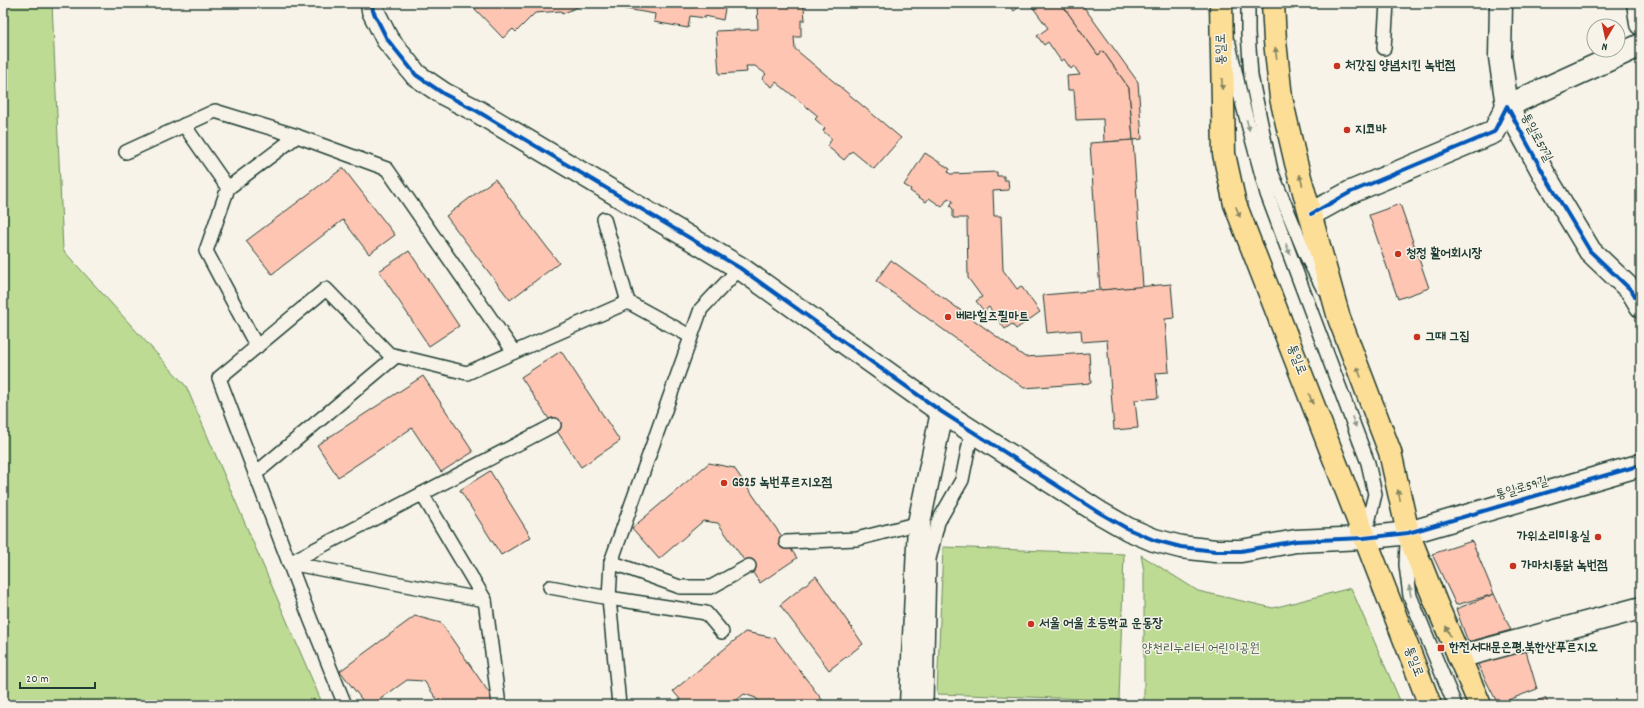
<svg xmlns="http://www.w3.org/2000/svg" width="1644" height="708" font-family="Dekko,'Poor Story',sans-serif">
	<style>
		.green { fill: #bddb92; stroke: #6e8c63 }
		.building { fill: #fec5b3; stroke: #1f3d34 }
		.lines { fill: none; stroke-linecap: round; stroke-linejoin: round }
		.service-casing { stroke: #1f3d34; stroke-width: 16 }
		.minor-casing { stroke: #1f3d34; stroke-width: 25 }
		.primary-casing { stroke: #1f3d34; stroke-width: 25 }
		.service { stroke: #f7f3e8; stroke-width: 13 }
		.minor { stroke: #f7f3e8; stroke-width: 22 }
		.primary { stroke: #fdde96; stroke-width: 22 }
		.cycleway-casing { stroke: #f7f3e8; stroke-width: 6 }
		.cycleway { stroke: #0057b8; stroke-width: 4 }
		.oneway { fill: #838560 }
		.oneway2 { fill: #8b988e }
		.poi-dot { fill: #c8321e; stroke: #f7f3e8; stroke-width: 1.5 }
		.labels { text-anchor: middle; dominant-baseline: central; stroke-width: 3; stroke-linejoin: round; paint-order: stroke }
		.street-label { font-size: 13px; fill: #1f3d34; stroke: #f7f3e8 }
		.poi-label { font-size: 13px; font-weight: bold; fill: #1f3d34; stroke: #f7f3e8; text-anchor: start }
		.park-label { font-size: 13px; fill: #3f5d47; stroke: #f7f3e8 }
	</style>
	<rect width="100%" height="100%" fill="#f7f3e8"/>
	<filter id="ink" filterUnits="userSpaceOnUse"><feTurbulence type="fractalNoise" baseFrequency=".025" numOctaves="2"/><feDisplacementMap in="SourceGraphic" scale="8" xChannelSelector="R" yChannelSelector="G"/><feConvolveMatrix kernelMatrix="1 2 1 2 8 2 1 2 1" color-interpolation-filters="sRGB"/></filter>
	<g filter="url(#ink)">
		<g class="green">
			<polygon points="3,3 52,3 63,250 186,386 323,705 3,705"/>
			<polygon points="943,547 1124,554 1119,700 937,694"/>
			<polygon points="1141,555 1198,591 1273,608 1351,588 1402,705 1144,705 1144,572"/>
		</g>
		<g class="building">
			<polygon points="481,3 586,3 562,14 561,11 535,13 516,32 513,29 503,38 475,9"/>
			<polygon points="591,3 726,3 723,20 705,16 705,18 690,16 688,28 654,22 655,14"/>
			<polygon points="757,3 801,3 802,6 804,7 805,20 801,20 801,37 794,37 795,49 901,138 874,169 852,151 844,160 827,146 832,139 823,131 825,128 815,119 818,116 776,82 772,87 762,79 766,74 755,66 746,66 747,72 719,74 716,31 758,29"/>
			<polygon points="1008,3 1024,3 1014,11"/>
			<polygon points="1028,3 1042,3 1034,9"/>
			<polygon points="1042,3 1061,3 1098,55 1103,51 1129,88 1133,140 1104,142 1103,119 1076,120 1074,90 1068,90 1067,76 1080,75 1074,66 1071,69 1064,59 1061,61 1048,42 1044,45 1037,36 1048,28 1034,9"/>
			<polygon points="1061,3 1081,3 1138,82 1142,139 1133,140 1129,88 1103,51 1098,55"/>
			<polygon points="1133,140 1143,287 1100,290 1090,143"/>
			<polygon points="925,153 950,169 948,172 950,174 997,172 997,176 1004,176 1004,180 1008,180 1009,190 993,191 994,216 1001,216 1003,270 1017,289 1021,286 1040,312 1016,329 1012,324 1005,329 989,307 984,311 976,301 982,297 968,278 967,218 953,218 953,209 950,206 953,201 948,198 942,207 929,198 926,202 910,191 911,189 904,185"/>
			<polygon points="343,168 395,235 369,254 343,220 272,274 246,241"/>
			<polygon points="495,179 559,263 510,300 446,216"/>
			<polygon points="1400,204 1429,288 1398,299 1369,215"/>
			<polygon points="409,251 459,326 429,346 379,271"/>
			<polygon points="891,260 1025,357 1089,353 1091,383 1024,388 876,281"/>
			<polygon points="1171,284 1174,318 1165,319 1169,372 1156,373 1158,398 1135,400 1138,428 1114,430 1107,340 1082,342 1081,330 1047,333 1043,295"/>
			<polygon points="561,351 620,441 581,467 521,377"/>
			<polygon points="423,376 473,452 441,472 412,428 338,477 317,445"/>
			<polygon points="709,463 734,468 797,558 760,583 718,523 703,521 659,559 632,528"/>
			<polygon points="490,471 531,537 501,555 460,490"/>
			<polygon points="1472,541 1494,594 1456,605 1432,554"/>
			<polygon points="816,576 863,644 829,670 780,605"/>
			<polygon points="1494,594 1511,630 1468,642 1456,609"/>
			<polygon points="415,616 441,623 494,700 487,705 441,705 424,681 407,680 372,705 366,705 340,671"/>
			<polygon points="745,632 775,638 826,705 761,705 756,698 744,694 731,705 685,705 673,691"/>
			<polygon points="1526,651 1537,689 1498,704 1477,663"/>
			<polygon points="1545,698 1549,705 1525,705"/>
		</g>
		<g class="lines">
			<g class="service-casing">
				<g id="service">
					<polyline points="1248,3 1248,33 1251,76 1271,171 1306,255 1323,288"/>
					<polyline points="1229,44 1242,102 1267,194 1368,463 1375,494 1365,535"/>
					<polyline points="1384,48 1387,3"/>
					<polyline points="184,125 228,188"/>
					<polyline points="126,152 215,111 297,136 387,169 514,352"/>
					<polyline points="604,219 628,302 690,336"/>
					<polyline points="257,347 206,251 228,188 297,136"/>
					<polyline points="255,474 396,356"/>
					<polyline points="422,494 485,600 499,705"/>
					<polyline points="786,542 857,539 919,523"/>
					<polyline points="1407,542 1406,565 1410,596 1455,705"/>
					<polyline points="611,562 680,587 711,587 749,566"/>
					<polyline points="289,563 554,425"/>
					<polyline points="289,563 485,600"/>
					<polyline points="550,587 609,598 706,613 722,632"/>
					<polyline points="345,705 310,618 219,378 326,289 389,354 467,373 628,302"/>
					<polyline points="619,705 609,598 611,562 701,309 740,268"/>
					<polyline points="926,705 929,559 938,522 962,480 972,430"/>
				</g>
			</g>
			<g class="minor-casing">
				<g id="minor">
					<polyline points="372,3 373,11 387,39 416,75 444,94 477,111 740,268 942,412 1100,513 1128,529 1154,540 1181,547 1215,551 1241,551 1296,541 1364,538 1408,533 1641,465"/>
					<polyline points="1501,3 1500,57 1507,106 1641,45"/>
					<polyline points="1638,3 1641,24"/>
					<polyline points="1311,214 1351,192 1494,132 1507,106 1545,176 1590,251 1632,291 1641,306"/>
					<polyline points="1459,657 1641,608"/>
					<polyline points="911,705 919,523 942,412"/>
				</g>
			</g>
			<g class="primary-casing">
				<g id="primary">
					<polyline points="1221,3 1224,154 1235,204 1430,705"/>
					<polyline points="1273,3 1275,41 1281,98 1296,163 1339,318 1390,452 1408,533 1436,603 1480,705"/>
				</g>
			</g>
			<use href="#service" class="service"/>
			<use href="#minor" class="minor"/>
			<use href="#primary" class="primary"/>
			<g class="cycleway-casing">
				<g id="cycleway">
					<polyline points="372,3 373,11 387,39 416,75 444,94 477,111 740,268 942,412 1100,513 1128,529 1154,540 1181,547 1215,551 1241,551 1296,541 1364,538 1408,533 1641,465"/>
					<polyline points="1311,214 1351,192 1494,132 1507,106 1545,176 1590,251 1632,291 1641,306"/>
				</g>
			</g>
			<use href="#cycleway" class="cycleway"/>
		</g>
		<defs><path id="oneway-solid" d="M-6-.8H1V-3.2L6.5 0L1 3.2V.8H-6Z"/></defs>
		<g class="oneway">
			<use href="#oneway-solid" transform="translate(1276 53) rotate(-96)"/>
			<use href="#oneway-solid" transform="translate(1222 84) rotate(89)"/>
			<use href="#oneway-solid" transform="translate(1301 180) rotate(-106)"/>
			<use href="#oneway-solid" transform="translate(1238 212) rotate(69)"/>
			<use href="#oneway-solid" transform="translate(1359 372) rotate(-111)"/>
			<use href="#oneway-solid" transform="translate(1311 399) rotate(69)"/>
			<use href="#oneway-solid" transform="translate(1399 495) rotate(-103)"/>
			<use href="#oneway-solid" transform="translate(1448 631) rotate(-114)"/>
		</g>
		<g class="oneway2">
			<use href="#oneway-solid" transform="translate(1248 125) rotate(75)"/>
			<use href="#oneway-solid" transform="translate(1288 249) rotate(69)"/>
			<use href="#oneway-solid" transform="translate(1354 422) rotate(69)"/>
			<use href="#oneway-solid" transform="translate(1410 591) rotate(-100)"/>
		</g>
	</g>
	<g class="poi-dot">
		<circle cx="1337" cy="66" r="4"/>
		<circle cx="1347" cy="130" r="4"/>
		<circle cx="1398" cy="254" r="4"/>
		<circle cx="948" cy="317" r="4"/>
		<circle cx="1417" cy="337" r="4"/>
		<circle cx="724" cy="483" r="4"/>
		<circle cx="1598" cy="537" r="4"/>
		<circle cx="1513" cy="566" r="4"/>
		<circle cx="1031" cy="624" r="4"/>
		<rect x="1437" y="644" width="8" height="8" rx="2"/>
	</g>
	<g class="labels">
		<g class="street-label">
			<text transform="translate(1222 49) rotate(-91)">통일로</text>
			<text transform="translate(1536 138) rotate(62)">통일로57길</text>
			<text transform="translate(1296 360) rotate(69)">통일로</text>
			<text transform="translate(1522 489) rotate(-16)">통일로59길</text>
			<text transform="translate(1413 662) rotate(69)">통일로</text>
		</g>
		<g class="poi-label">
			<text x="1345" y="66">처갓집 양념치킨 녹번점</text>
			<text x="1355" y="130">지코바</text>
			<text x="1406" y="254">청정 활어회시장</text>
			<text x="956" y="317">베라힐즈필마트</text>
			<text x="1425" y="337">그때 그집</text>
			<text x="732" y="483">GS25 녹번푸르지오점</text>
			<text x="1590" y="537" text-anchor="end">가위소리미용실</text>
			<text x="1521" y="566">가마치통닭 녹번점</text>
			<text x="1039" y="624">서울 어울 초등학교 운동장</text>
			<text x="1449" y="648">한전서대문은평.북한산푸르지오</text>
		</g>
		<g class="park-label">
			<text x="1201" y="649">양천리누리터 어린이공원</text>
		</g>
	</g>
	<rect width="1644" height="708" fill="none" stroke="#f7f3e8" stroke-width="16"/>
	<rect x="8" y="8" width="1628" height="692" fill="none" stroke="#1f3d34" stroke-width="1.5" filter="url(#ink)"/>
	<g transform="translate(1606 38) rotate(189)"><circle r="19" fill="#f7f3e8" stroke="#a1aaa0"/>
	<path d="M0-3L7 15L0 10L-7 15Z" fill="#c8321e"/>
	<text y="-6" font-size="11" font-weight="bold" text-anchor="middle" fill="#1f3d34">N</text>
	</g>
	<path d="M20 682v6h75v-6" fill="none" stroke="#1f3d34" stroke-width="2"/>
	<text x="26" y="682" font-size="12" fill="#1f3d34" stroke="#f7f3e8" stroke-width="3" paint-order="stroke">20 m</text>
</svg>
